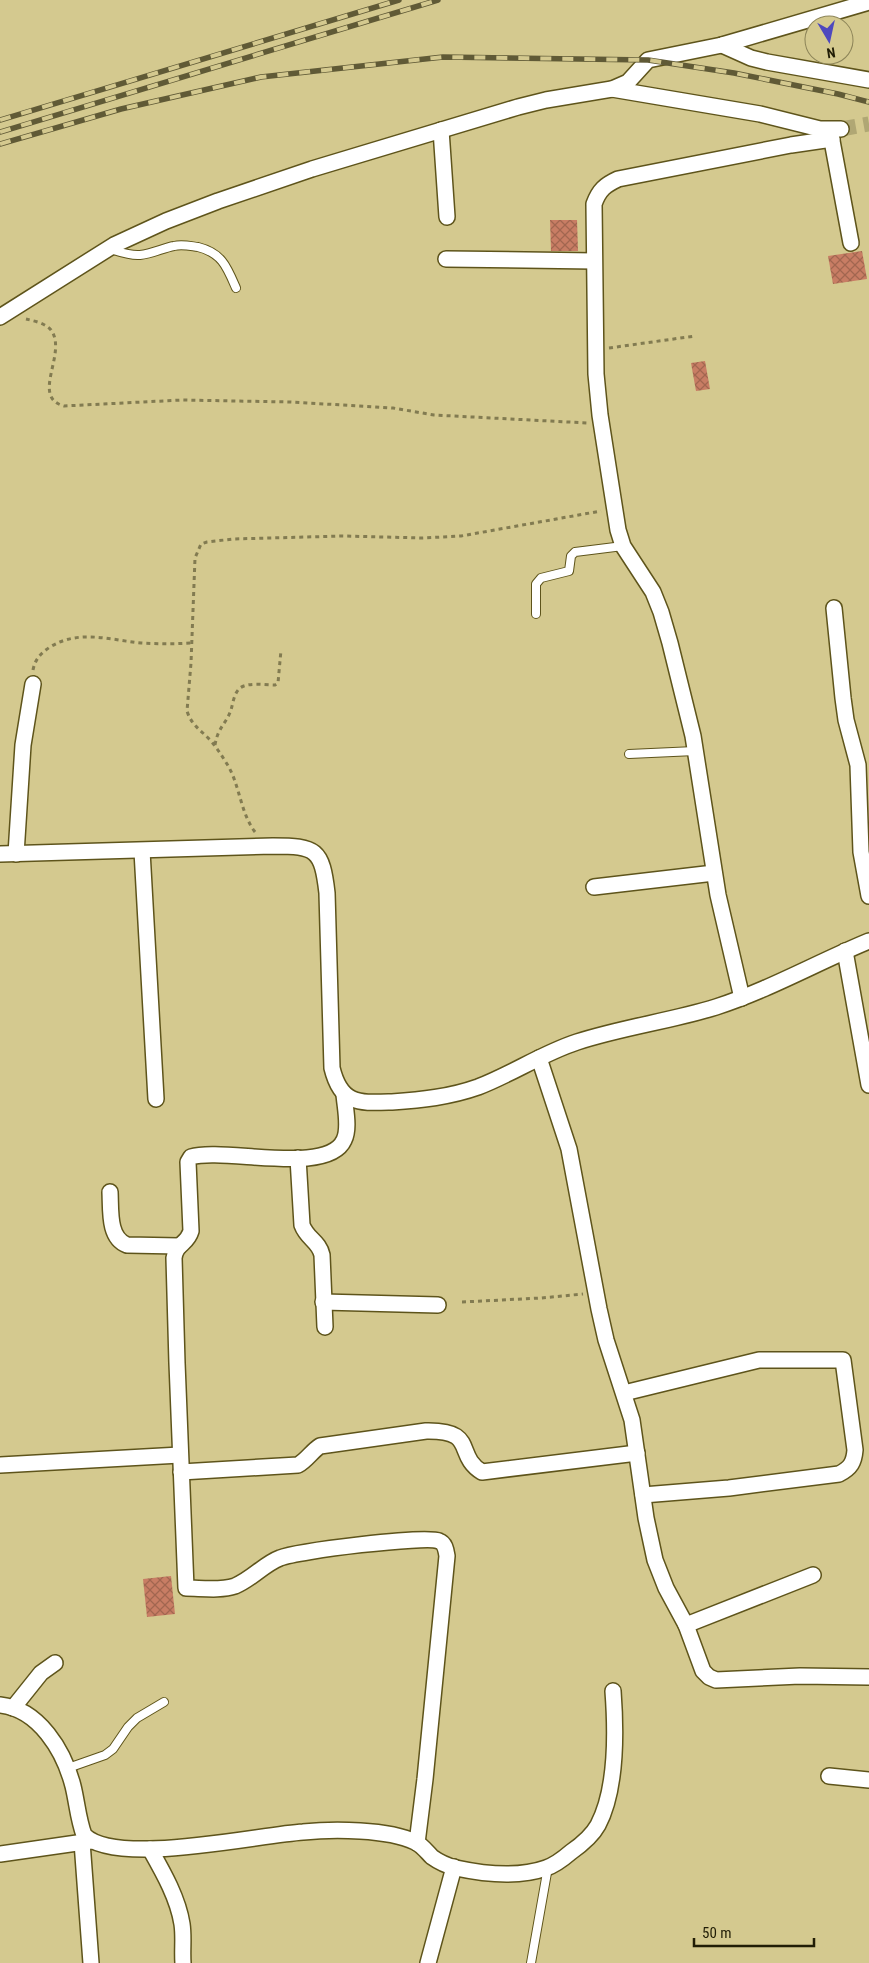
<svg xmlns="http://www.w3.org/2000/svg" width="869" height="1963" font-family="'Roboto Condensed',sans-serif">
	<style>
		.building { fill: url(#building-cross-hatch) }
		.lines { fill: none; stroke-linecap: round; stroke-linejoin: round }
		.minor-tunnel { stroke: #b0a774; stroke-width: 15; stroke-dasharray: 15 8; stroke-linecap: butt }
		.service-casing { stroke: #5e541b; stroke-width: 10 }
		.minor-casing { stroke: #5e541b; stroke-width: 18 }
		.path { stroke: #827b51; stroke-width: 3; stroke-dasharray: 4 4; stroke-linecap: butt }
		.service { stroke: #fff; stroke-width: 8 }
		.minor { stroke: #fff; stroke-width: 15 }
		.rail-casing { stroke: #605a36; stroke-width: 5.5 }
		.rail { stroke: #d4c98f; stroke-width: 4; stroke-dasharray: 11; stroke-linecap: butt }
	</style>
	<defs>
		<pattern id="building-cross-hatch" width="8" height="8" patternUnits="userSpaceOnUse" patternTransform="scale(1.25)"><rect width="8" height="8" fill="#c87d64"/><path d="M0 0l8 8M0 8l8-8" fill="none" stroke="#a26650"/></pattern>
	</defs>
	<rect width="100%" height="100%" fill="#d4c98f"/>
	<g class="building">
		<polygon points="550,220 577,220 578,251 551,251"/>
		<polygon points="862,251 867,279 833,284 828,256"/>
		<polygon points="705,361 710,389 696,391 691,363"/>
		<polygon points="171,1576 175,1614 147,1617 143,1579"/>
	</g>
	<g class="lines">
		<polyline class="minor-tunnel" points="841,129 869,124"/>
		<g class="service-casing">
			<g id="service">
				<path d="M110 249C120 252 130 256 140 255 152 254 163 248 174 246 182 244 190 246 198 247 222 253 227 267 236 288"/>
				<polyline points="536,614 536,584 541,578 569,571 571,556 575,552 623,546"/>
				<polyline points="629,754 695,751"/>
				<polyline points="68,1768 105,1755 113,1749 128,1727 137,1718 164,1702"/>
				<polyline points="531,1963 548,1867"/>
			</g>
		</g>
		<g class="minor-casing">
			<g id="minor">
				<polyline points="722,45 751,58 767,62 869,80"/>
				<polyline points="612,89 760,114 820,129 841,129"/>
				<polyline points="441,130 447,217"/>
				<polyline points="830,130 851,243"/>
				<polyline points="446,259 594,261"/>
				<polyline points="0,317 114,245 166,221 218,201 312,169 518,107 546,100 612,89 628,82 648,60 722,45 869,2"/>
				<polyline points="834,608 843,698 846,720 858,765 861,852 869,896"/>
				<polyline points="142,851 156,1099"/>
				<path d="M0 854 273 846C316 846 322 849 327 893L332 1068C341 1105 359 1103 392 1102 421 1100 450 1097 478 1087 512 1074 543 1053 577 1042 623 1027 671 1021 716 1007 769 990 818 962 869 941"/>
				<polyline points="16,854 23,745 33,684"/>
				<polyline points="594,887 714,873"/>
				<polyline points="845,951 869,1085"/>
				<path d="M742 998 718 895 693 736 670 643 661 612 653 592 623 546 618 530 600 415 596 374 594 204C599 190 605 185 618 179L791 145 832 139"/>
				<polyline points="539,1058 569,1149 599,1309 606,1340 632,1420 646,1518 655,1560 666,1588 686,1625 703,1671 709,1677 716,1680 800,1676 869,1677"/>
				<path d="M344 1094C345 1108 350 1128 344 1140 328 1176 223 1147 191 1157L188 1162 191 1231C187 1245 176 1243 174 1258L177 1363 186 1588C201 1588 220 1591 235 1586 252 1579 264 1564 280 1558 297 1551 426 1535 439 1541 445 1543 446 1550 447 1556L425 1779 417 1843"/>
				<path d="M298 1158 302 1225C307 1239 319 1241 322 1255L325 1327"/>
				<path d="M110 1192C111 1210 108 1238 127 1245L179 1246"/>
				<polyline points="323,1302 438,1305"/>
				<path d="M624 1393 759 1360H843L855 1450C854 1462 851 1468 839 1474L729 1488 643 1495"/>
				<polyline points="0,1465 180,1455"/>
				<path d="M181 1472 298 1465C307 1460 312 1451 320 1446L426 1431C478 1430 454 1455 482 1472L637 1453"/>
				<polyline points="686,1625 813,1575"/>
				<path d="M0 1705C39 1709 64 1751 73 1786 77 1802 78 1819 84 1835 116 1867 257 1835 303 1832 333 1829 388 1829 415 1842 422 1845 427 1852 432 1857 439 1862 448 1866 456 1868 484 1874 518 1878 546 1868 555 1865 564 1858 571 1852 581 1845 592 1836 598 1825 617 1789 616 1731 613 1691"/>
				<polyline points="13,1708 41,1673 55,1663"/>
				<polyline points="829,1776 869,1780"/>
				<polyline points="82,1842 91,1963"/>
				<path d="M150 1849C163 1872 178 1898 182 1924 184 1937 182 1950 183 1963"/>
				<polyline points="0,1854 91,1841"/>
				<polyline points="428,1963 454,1867"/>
			</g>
		</g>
		<g class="path">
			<path d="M26 319C34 321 45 323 51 330 68 353 30 397 64 406L182 400 291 402 393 408 434 415 588 423"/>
			<polyline points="609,348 695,336"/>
			<path d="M33 670C35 659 41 653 50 647 79 629 110 640 141 643 158 644 175 644 192 643"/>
			<path d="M215 745C218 727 226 724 231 710 233 703 234 693 240 688 248 682 266 685 275 685L278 683 281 650"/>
			<path d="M255 832C240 812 240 785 227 764 222 756 217 748 211 741 202 731 191 725 187 711L191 663 195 558 201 544 207 542 233 539 343 536 423 538 461 536 601 511"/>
			<polyline points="462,1302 541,1298 583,1294"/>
		</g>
		<use href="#service" class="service"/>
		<use href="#minor" class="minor"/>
		<g class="rail-casing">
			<g id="rail">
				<polyline points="0,120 399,0"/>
				<polyline points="0,132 438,0"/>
				<polyline points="0,144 121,109 261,77 443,57 648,60 734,73 838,94 869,102"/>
			</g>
		</g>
		<use href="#rail" class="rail"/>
	</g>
	<g transform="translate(829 40) rotate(171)"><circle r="24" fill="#d4c98f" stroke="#8c8458"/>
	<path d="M0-4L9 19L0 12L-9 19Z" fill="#4e48be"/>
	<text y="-8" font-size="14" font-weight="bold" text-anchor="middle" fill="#211d06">N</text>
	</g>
	<path d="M694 1938v8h120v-8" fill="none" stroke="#211d06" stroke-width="2.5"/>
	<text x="702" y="1938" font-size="15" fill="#211d06" stroke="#d4c98f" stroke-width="4" paint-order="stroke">50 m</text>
</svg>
